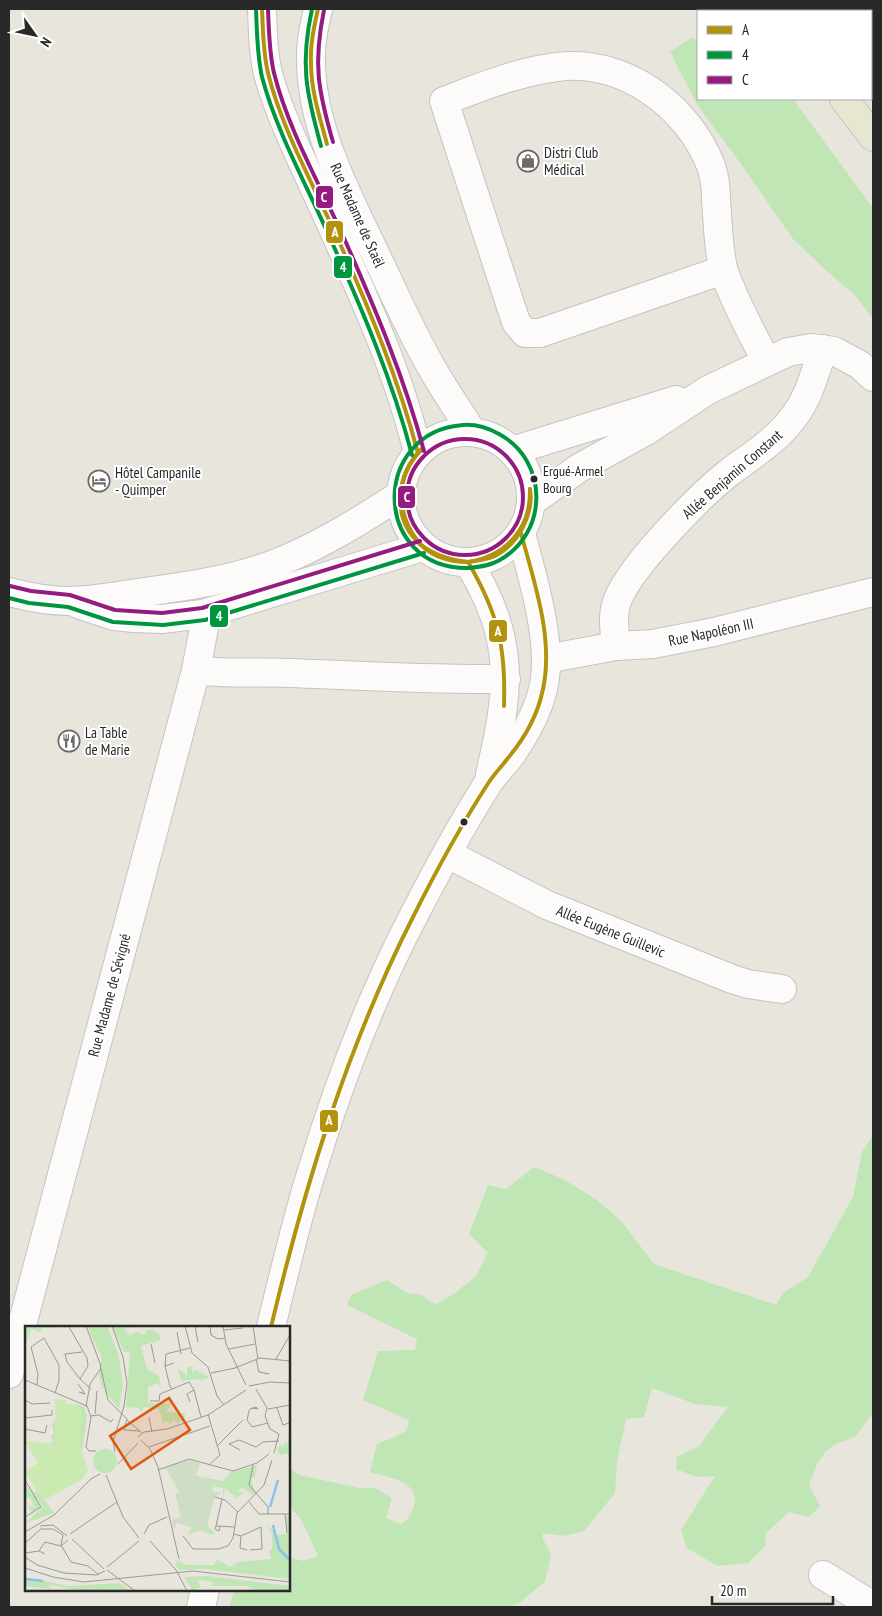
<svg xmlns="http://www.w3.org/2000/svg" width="882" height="1616" font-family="'PT Sans Narrow',sans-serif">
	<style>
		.green { fill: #bfe6b4 }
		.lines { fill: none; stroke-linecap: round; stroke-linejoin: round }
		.minor-casing { stroke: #c5c3c3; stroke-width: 30 }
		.major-casing { stroke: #c4c2c0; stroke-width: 30 }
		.minor { stroke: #fcfbfa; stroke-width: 28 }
		.major { stroke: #e7e6d1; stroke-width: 28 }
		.bus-1-casing { stroke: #fff; stroke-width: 8 }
		.bus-2-casing { stroke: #fff; stroke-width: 8 }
		.bus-3-casing { stroke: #fff; stroke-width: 8 }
		.bus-1 { stroke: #b3930e; stroke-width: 4 }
		.bus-2 { stroke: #009640; stroke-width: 4 }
		.bus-3 { stroke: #951b81; stroke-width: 4 }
		.bus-dot { fill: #282828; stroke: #fff; stroke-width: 2 }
		.labels { text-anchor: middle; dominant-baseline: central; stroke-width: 4; stroke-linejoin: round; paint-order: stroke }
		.bus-label { font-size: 14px; fill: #282828; stroke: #fff; text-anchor: start }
		.poi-label { font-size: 15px; fill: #282828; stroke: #fff; text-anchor: start }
		.street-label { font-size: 15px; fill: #282828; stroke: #fff }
		.inset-river { fill: none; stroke: #8cc1ed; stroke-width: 2.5 }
		.inset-road { fill: none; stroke: #9b9995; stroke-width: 1 }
		.view { fill: #de570d; fill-opacity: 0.15; stroke: #de570d; stroke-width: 2.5 }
		.inset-edge { fill: none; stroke: #282828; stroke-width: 2.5 }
		.line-badge { stroke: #fff; stroke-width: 2 }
		.badge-label { font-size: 14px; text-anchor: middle; font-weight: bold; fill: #fff }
	</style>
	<rect width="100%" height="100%" fill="#e8e5dd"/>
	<g class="green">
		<polygon points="691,38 698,39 698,99 793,99 873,208 873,319 855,295 830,274 793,239 741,164 698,106 670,52"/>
		<path d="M873 1135V1413L855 1437 836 1444 825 1452 817 1464 809 1485 820 1506 809 1517 789 1512 766 1533 765 1546 748 1563 717 1566 687 1548 681 1530 715 1476 697 1477 676 1469 677 1457 699 1446 728 1407 695 1404 652 1388 644 1417 626 1419 617 1462 615 1493 584 1531 563 1536 543 1533V1539L551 1554 545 1582 519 1603 508 1607 230 1606 234 1590H289V1558L304 1561 318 1556 301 1519 289 1506V1468L299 1475 360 1488H375L392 1498 386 1518 401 1524C409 1519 411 1515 414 1505 421 1481 386 1477 370 1472L377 1444C389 1439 396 1438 407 1430L409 1420 363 1400 378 1351 415 1350 417 1339 347 1305 351 1295 387 1280 407 1293 422 1295 435 1305 455 1293 476 1276 488 1253 469 1234 488 1185 506 1189 534 1167 563 1179 597 1200 622 1222 654 1264 776 1305 783 1293 808 1277 853 1197 862 1152Z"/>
	</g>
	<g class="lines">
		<g class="minor-casing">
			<g id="minor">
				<path d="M262 9C263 34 263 60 271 84 285 128 307 171 326 213 361 291 398 369 418 453"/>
				<path d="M318 9C315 23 311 39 311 54 309 122 345 191 374 251 393 291 411 332 433 370 445 391 459 411 472 432"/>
				<path d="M723 270 540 333H525L516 322 444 101C481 87 517 72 557 67 623 58 688 106 711 166 715 177 716 189 716 200 718 223 718 246 723 268 725 275 728 283 731 289 741 314 754 337 766 361"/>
				<circle cx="466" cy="497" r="65"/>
				<polyline points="512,451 676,400"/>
				<polyline points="531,502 579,468 646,431 708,390 788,352 811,348 834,351 860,365 873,377"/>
				<path d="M468 562C516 640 510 689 490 774"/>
				<path d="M9 592C28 597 48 601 69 601 94 600 119 596 144 592 188 586 232 580 274 564 318 547 360 521 400 495"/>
				<polyline points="78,604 114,616 134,618 162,619 203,614 422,547"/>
				<path d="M616 646C615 633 612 618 616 605 624 572 699 497 726 475 749 457 775 442 793 418 809 398 815 372 823 349"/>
				<polyline points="546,659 616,646 653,644 714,632 873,592"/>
				<path d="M196 670C227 675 259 671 291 673 363 676 434 680 506 679"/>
				<polyline points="448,854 547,905 732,979 748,984 782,989"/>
				<path d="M271 1327C283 1277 295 1226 310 1177 337 1088 370 999 413 917 436 872 460 828 487 785 493 774 504 765 511 755 524 736 538 711 543 689 554 645 532 576 521 533"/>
				<polyline points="9,1374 196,670 204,628 203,614"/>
				<polyline points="823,1575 873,1606"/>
				<polyline points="201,1607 205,1590"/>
			</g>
		</g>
		<g class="major-casing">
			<g id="major">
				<polyline points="772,9 775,11"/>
				<polyline points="841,9 843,11"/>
				<polyline points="871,52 873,55"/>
				<polyline points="844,99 873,137"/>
			</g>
		</g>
		<use href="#minor" class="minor"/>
		<use href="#major" class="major"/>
		<g class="bus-1-casing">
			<g id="bus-1">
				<path d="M262 9C263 30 263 52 268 73 281 127 314 186 337 237 369 308 398 378 418 453"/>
				<path d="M318 9C314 27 310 45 311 63 311 91 320 118 327 144"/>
				<path d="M420 544C434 555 450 560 468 562"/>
				<path d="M420 544C433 557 449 562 468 562"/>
				<path d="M420 544C391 518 396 474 422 449"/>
				<path d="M420 544C396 515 394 477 422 449"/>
				<path d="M468 562C477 561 486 560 495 556 518 544 534 515 530 489"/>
				<path d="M468 562C507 556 531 528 530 489"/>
				<path d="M468 562C498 613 506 647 504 706"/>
				<path d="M271 1327C305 1185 347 1047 413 917 436 871 461 825 489 782 495 773 502 766 508 758 524 739 538 714 543 689 554 638 534 582 521 533"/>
			</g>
		</g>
		<g class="bus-2-casing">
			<g id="bus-2">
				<path d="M256 9C257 32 257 55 262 77 277 133 307 186 330 238 362 309 392 379 412 455"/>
				<path d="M312 9C300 64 306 92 321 146"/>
				<path d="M468 568C372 569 370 432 463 425 476 424 488 428 499 434 549 461 549 534 498 561 489 566 479 567 469 568"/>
				<polyline points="9,598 29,603 68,607 113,622 163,625 205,620 424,553"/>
			</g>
		</g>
		<g class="bus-3-casing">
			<g id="bus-3">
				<path d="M268 9C269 30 269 52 274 73 288 129 320 185 344 238 375 308 404 377 424 451"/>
				<path d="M324 10C313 64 318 90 333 142"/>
				<circle cx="465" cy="497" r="58"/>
				<polyline points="10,586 31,591 70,595 115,610 162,613 202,608 420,541"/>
			</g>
		</g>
		<use href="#bus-1" class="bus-1"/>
		<use href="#bus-2" class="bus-2"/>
		<use href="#bus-3" class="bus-3"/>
	</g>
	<defs>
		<g id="shop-ring" transform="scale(1.125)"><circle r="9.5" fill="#fff" stroke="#6b6a67" stroke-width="1.5"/><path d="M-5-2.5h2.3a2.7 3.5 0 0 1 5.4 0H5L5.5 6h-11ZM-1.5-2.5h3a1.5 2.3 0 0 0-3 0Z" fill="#6b6a67"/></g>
		<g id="hotel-ring" transform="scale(1.125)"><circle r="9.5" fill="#fff" stroke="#6b6a67" stroke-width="1.5"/><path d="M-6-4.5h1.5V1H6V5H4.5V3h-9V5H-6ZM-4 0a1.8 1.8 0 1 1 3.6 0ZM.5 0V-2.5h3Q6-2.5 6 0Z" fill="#6b6a67"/></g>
		<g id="restaurant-ring" transform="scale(1.125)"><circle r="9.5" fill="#fff" stroke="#6b6a67" stroke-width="1.5"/><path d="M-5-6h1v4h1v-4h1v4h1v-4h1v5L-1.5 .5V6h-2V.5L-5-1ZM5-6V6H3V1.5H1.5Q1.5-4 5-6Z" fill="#6b6a67"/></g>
	</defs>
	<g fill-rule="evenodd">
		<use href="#shop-ring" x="528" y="161"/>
		<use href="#hotel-ring" x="99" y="481"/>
		<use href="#restaurant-ring" x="69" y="741"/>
	</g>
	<g class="bus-dot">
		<circle cx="534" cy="479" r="4.5"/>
		<circle cx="464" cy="822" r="4.5"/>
	</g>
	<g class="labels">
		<g class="bus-label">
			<text x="543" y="471">Ergué-Armel<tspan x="543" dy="17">Bourg</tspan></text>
		</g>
		<g class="poi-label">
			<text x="544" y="152">Distri Club<tspan x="544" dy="17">Médical</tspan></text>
			<text x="115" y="472">Hôtel Campanile<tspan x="115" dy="17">- Quimper</tspan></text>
			<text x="85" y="732">La Table<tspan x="85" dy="17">de Marie</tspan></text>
		</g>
		<g class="street-label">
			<text transform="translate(358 215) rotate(66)">Rue Madame de Staël</text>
			<text transform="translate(732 474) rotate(-41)">Allée Benjamin Constant</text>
			<text transform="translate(711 632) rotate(-12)">Rue Napoléon III</text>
			<text transform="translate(611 931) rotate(22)">Allée Eugène Guillevic</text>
			<text transform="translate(109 995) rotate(-75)">Rue Madame de Sévigné</text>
		</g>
	</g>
	<g transform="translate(25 1326)">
		<rect width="265" height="265" fill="#e8e5dd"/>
		<path d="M0 0H31V2H17L15 6 6 3 1 17ZM62 0H82L93 27 98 58 94 83 77 61 74 49 77 32ZM87 0H113L99 3 105 9 112 6 120 9V5L126 3 134 7 136 14 116 20 122 43 134 50 136 61 133 57 123 61V77L146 78 141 86 160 87 159 96 156 94 153 98 149 94 145 99 142 95 138 97 134 83 119 81 117 86 113 82 101 81 105 26H99ZM168 40 167 47 171 44 184 51 176 55 174 53 156 55 153 42 162 50V42ZM52 78 59 81 62 91 57 125 30 121 26 116 29 115 26 111 29 107 27 98 52 82ZM263 113H265V127L255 129 252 125 255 118 258 121 260 116 262 120ZM68 135a12 12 0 1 1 24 0a12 12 0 1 1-24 0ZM232 139 230 151 226 153 230 167 228 169 216 161 213 165 218 167 212 172 200 162 198 172V162L190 161 189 156 187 167 196 166 189 172 182 200 189 206 186 209 176 204 162 209 167 202 157 197 171 150 198 155 206 146ZM0 158 6 166H14L29 187 0 197 18 181 11 170 15 181 7 186 2 179 10 182 5 171 0 174ZM260 190H264L265 195V253L180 243 154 244 150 239 153 234 160 239H189L192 233 205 241 213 236 246 233 244 224 247 223V209L242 198 252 209 262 208ZM182 250 265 260V265H231L222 260H186L188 256 172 254 176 261 168 265 159 251ZM0 251 43 260 95 257 106 265H54L25 259 24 263 0 260Z" fill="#bfe6b4"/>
		<path d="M162 134 175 137 171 150 187 155 184 165 191 167 179 205 152 197 149 204 147 194 156 191 150 168 154 166 140 141Z" fill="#cfddc4"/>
		<path d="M30 73 41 74V78H51L53 83H57L55 120 63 145 56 154 18 175 0 146 13 137 0 115 30 118Z" fill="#caeab1"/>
		<path class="inset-river" d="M245 181 253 154M248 199 254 223 265 234M0 253 18 255"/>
		<path class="inset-road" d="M61 0 76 40M87 0 98 31 102 57 99 80 88 116 90 126M160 0 167 27 183 41 192 70 199 79M170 0 173 16M185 0 186 9 193 13 200 12M198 0 201 18 221 59M228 0 233 33M44 1 62 32 63 40 55 53 66 63M199 4 218 2M152 6 156 28M126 18 130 37M204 23 230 18M231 33 234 46 244 48M251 33 265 9M75 39 83 74 102 93 99 104M140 40 141 28 165 22M186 47 210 42 235 32 265 35M55 53 42 36 40 28 57 26M0 54 62 80 66 91 61 121 64 125H71M53 58 60 68 54 66M12 59 13 48 6 21 19 12 34 39V54L30 67M224 60 245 56 265 57M148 63 145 61 140 40 149 37M231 63 242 82 240 90 245 103 254 108 249 127M169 64 176 91M0 74 7 78 25 77M125 75H134L135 68 164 56 169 64 162 68 165 76M61 81 65 58 76 42M227 82 233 83 231 81 225 83 224 85 222 94 227 101 243 97M252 82 258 99 264 97M243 83 265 79M70 88 72 65M183 88 195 129 184 139M65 90 74 89 86 96 88 93M124 91 127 106M0 92 27 89V84M102 94 117 107M0 103 20 107 22 99M99 104 115 105M113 111 119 106 142 103 183 89 221 64M116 114 125 123 133 141 154 233M192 120 218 94M124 121 185 100M215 124 204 118 214 114 231 121 238 116 254 115M93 138 113 117M228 139 224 159 243 181V188M133 144 164 133 208 145 232 137 244 128M81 149 98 191 114 212M0 154 16 181 0 191M190 171 200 174 213 186M224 176 234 188H265M260 188 262 207M15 200 28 199 42 210M191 200 197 173M195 200 194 205 190 203 191 200 209 201M0 206 29 189 66 153 75 148M45 208 92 176M119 208 124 199 142 191M209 208 216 210 236 201 237 223 225 224M158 210 168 223H193L203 220 208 212 212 187 239 159 247 134M216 210 215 222 222 224M47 213 79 243M125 215 151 244 162 265M0 217 16 203H28L38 209 36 219 46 236 63 240 74 249M14 225 20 216 36 220 43 214M0 227 14 225 20 228M0 231 12 239 39 247 71 249 80 245M82 241 114 215M0 242 28 251 59 256 168 245 265 256M82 244 110 265"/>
		<path class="view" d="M144 72 165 104 106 143 85 110Z"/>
		<rect width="265" height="265" class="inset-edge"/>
	</g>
	<g class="line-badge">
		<rect x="315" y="185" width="19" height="24" rx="5" fill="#951b81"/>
		<rect x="325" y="220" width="19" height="24" rx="5" fill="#b3930e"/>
		<rect x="333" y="255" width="20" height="24" rx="5" fill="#009640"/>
		<rect x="397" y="485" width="19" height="24" rx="5" fill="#951b81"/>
		<rect x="209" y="604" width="20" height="24" rx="5" fill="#009640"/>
		<rect x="488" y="619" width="20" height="24" rx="5" fill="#b3930e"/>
		<rect x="319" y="1109" width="20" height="24" rx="5" fill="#b3930e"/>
	</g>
	<g class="badge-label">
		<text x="324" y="202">C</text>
		<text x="335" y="237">A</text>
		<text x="343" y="272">4</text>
		<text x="407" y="502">C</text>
		<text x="219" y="621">4</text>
		<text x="498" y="636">A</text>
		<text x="329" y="1125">A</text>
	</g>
	<rect width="882" height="1616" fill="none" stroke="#282828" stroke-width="20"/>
	<rect x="697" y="10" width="175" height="90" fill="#ffffff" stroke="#a9a9a9"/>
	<rect x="707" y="26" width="25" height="8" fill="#b3930e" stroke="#a9a9a9"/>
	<text x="742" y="35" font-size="15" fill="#282828">A</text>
	<rect x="707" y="51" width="25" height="8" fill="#009640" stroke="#a9a9a9"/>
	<text x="742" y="60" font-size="15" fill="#282828">4</text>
	<rect x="707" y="76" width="25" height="8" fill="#951b81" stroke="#a9a9a9"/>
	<text x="742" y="85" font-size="15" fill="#282828">C</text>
	<g transform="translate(35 35) rotate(123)" stroke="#ffffff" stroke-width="4" paint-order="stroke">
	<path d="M0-4L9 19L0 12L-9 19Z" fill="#282828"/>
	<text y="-8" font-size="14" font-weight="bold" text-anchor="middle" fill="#282828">N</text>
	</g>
	<path d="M712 1596v8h121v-8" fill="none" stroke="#282828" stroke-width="2.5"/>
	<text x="720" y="1596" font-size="15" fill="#282828" stroke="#ffffff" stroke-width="4" paint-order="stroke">20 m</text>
</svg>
